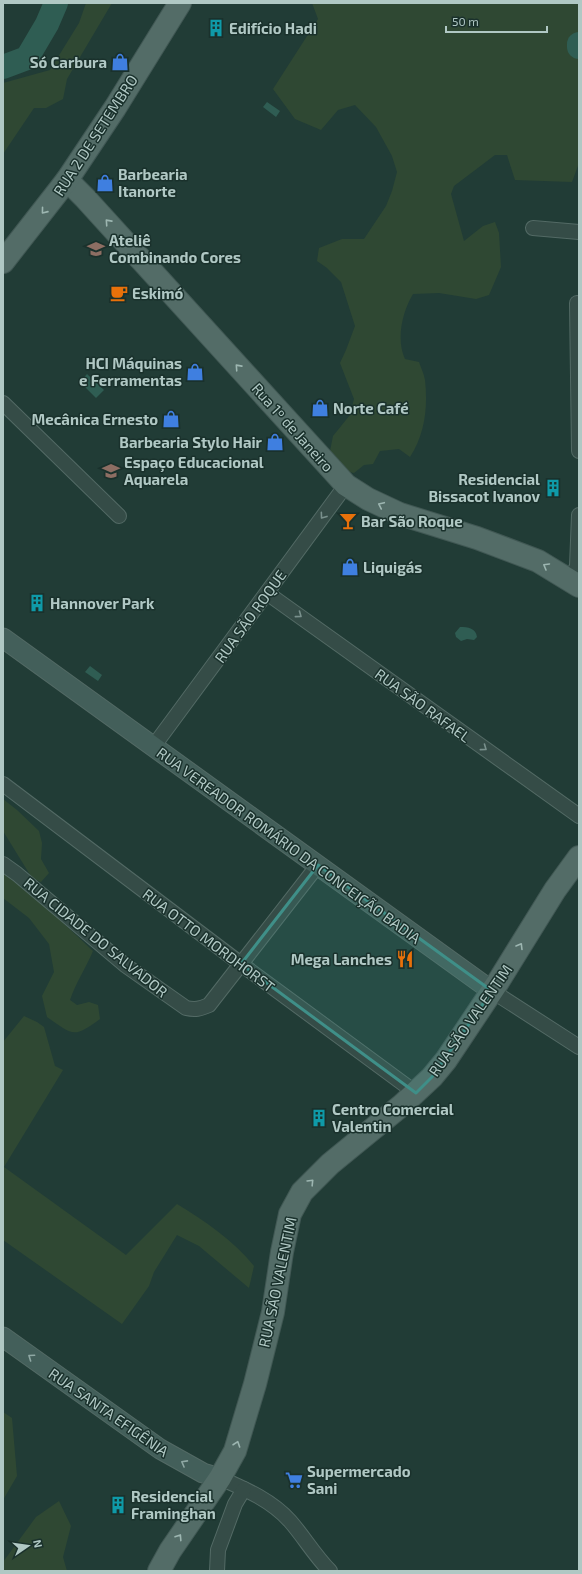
<svg xmlns="http://www.w3.org/2000/svg" width="582" height="1574" font-family="'Exo 2',sans-serif">
	<style>
		.green { fill: #2f4833 }
		.water { fill: #2f5d53 }
		.lines { fill: none; stroke-linecap: round; stroke-linejoin: round }
		.river { stroke: #2f5d53; stroke-width: 24 }
		.street-casing { stroke: #536a65; stroke-width: 16 }
		.secondary-casing { stroke: #536a65; stroke-width: 21 }
		.primary-casing { stroke: #415854; stroke-width: 24 }
		.street { stroke: #354c47; stroke-width: 14 }
		.secondary { stroke: #435f5a; stroke-width: 19 }
		.primary { stroke: #536c67; stroke-width: 22 }
		.oneway { stroke: #9db6b1 }
		.oneway2 { stroke: #79908c }
		.oneway3 { stroke: #8fa8a4 }
		.marked { fill: #3f8f88; fill-opacity: 0.2; stroke: #3f8f88; stroke-width: 3; stroke-linejoin: round }
		.labels { text-anchor: middle; dominant-baseline: central; stroke-width: 3; stroke-linejoin: round; paint-order: stroke }
		.poi-label { font-size: 15px; font-weight: bold; fill: #b0c8c4; stroke: #1a312c; text-anchor: start }
		.street-label { font-size: 15px; fill: #b0c8c4; stroke: #1a312c }
	</style>
	<rect width="100%" height="100%" fill="#213c36"/>
	<g class="green">
		<polygon points="86,3 112,3 67,79 63,99 46,108 34,108 3,154 3,83 50,70 79,23"/>
		<path d="M312 3H579V163L572 182 515 180 507 155H495L454 186 451 194 464 241 483 226 495 222 499 233 501 267 489 295 476 299 439 293 413 294C402 312 396 340 405 359L419 362C421 368 424 374 425 380 428 407 425 434 410 457L399 449 380 451 373 464 364 465 354 473 345 471 330 451 333 436 350 415 354 399 340 363 346 350 355 326 341 282 327 268 317 261 319 248 342 239H364L386 206 392 191 397 172 392 156 376 127 355 105 338 110 321 130 295 119 273 89 318 19Z"/>
		<polygon points="3,799 17,810 39,831 42,843 41,859 49,873 41,882 32,878 3,831"/>
		<path d="M3 873 43 904 93 951C86 968 76 982 70 1000L77 1005 89 1002 98 1005 100 1019C73 1039 73 1035 47 1017L42 996 54 972 49 944 29 918 3 898Z"/>
		<path d="M24 1016 37 1022 44 1027 55 1066 63 1070 4 1167 126 1255 177 1204C205 1221 233 1240 254 1266L249 1288 199 1246 177 1235 154 1272 149 1286 122 1324 3 1240V1042Z"/>
		<polygon points="3,1412 12,1418 17,1476 3,1500"/>
		<polygon points="59,1501 71,1526 63,1557 67,1571 3,1571 3,1562 36,1517"/>
	</g>
	<g class="water">
		<polygon points="267,102 280,111 276,117 263,107"/>
		<polygon points="87,374 104,390 96,398 80,382"/>
		<path d="M460 627C468 627 476 628 477 637L474 640 467 639 461 641 456 637 455 633Z"/>
		<polygon points="90,666 102,675 98,681 85,672"/>
	</g>
	<g class="lines">
		<g class="river">
			<polyline points="579,44 579,47"/>
			<polyline points="3,67 27,58 47,24 56,3"/>
		</g>
		<g class="street-casing">
			<g id="street">
				<polyline points="533,228 579,232"/>
				<polyline points="577,303 579,451"/>
				<polyline points="3,403 119,516"/>
				<polyline points="571,580 577,566 579,515"/>
				<polyline points="267,593 579,816"/>
				<polyline points="153,747 346,485"/>
				<polyline points="3,784 241,964 416,1093"/>
				<path d="M3 864 17 874 125 965 186 1008C195 1010 200 1009 209 1005L318 865"/>
				<polyline points="492,991 579,1047"/>
				<path d="M220 1478C245 1489 271 1500 290 1521 304 1537 315 1556 330 1571"/>
				<polyline points="217,1571 218,1550 235,1504 244,1489"/>
			</g>
		</g>
		<g class="secondary-casing">
			<g id="secondary">
				<polyline points="3,638 492,991"/>
				<polyline points="3,1337 160,1449 203,1473 220,1478"/>
			</g>
		</g>
		<g class="primary-casing">
			<g id="primary">
				<polyline points="67,180 85,198 346,485 368,499 400,514 477,538 538,561 579,586"/>
				<polyline points="3,262 67,180 115,108 180,3"/>
				<polyline points="159,1571 170,1551 220,1478 235,1451 255,1384 273,1312 282,1252 290,1214 302,1192 330,1164 402,1105 432,1077 446,1060 498,982 555,890 579,857"/>
			</g>
		</g>
		<use href="#street" class="street"/>
		<use href="#secondary" class="secondary"/>
		<use href="#primary" class="primary"/>
	</g>
	<defs><path id="oneway-chevron" d="M-2-3.5L2.5 0L-2 3.5" fill="none" stroke-width="1.6" stroke-linecap="round" stroke-linejoin="round"/></defs>
	<g class="oneway">
		<use href="#oneway-chevron" transform="translate(44 211) rotate(129)"/>
		<use href="#oneway-chevron" transform="translate(108 222) rotate(-132)"/>
		<use href="#oneway-chevron" transform="translate(238 367) rotate(-132)"/>
		<use href="#oneway-chevron" transform="translate(381 505) rotate(-155)"/>
		<use href="#oneway-chevron" transform="translate(546 566) rotate(-150)"/>
		<use href="#oneway-chevron" transform="translate(520 946) rotate(-59)"/>
		<use href="#oneway-chevron" transform="translate(311 1182) rotate(-46)"/>
		<use href="#oneway-chevron" transform="translate(237 1444) rotate(-71)"/>
		<use href="#oneway-chevron" transform="translate(179 1537) rotate(-57)"/>
	</g>
	<g class="oneway2">
		<use href="#oneway-chevron" transform="translate(323 516) rotate(126)"/>
		<use href="#oneway-chevron" transform="translate(299 615) rotate(36)"/>
		<use href="#oneway-chevron" transform="translate(484 748) rotate(36)"/>
	</g>
	<g class="oneway3">
		<use href="#oneway-chevron" transform="translate(31 1357) rotate(-145)"/>
		<use href="#oneway-chevron" transform="translate(184 1463) rotate(-151)"/>
	</g>
	<path class="marked" d="M318 865 492 991 432 1077 416 1093 241 964Z"/>
	<defs>
		<g id="building-bare" transform="scale(1.38)"><path d="M-4-6H4V6H1V3H-1V6H-4ZM-2.5-4.3h1.7v1.8h-1.7ZM.8-4.3h1.7v1.8H.8ZM-2.5-1h1.7V.8h-1.7ZM.8-1h1.7V.8H.8Z" fill="#0f9aa8" stroke="#1a312c" stroke-width="2.5" paint-order="stroke"/></g>
		<g id="shop-bare" transform="scale(1.38)"><path d="M-5-2.5h2.3a2.7 3.5 0 0 1 5.4 0H5L5.5 6h-11ZM-1.5-2.5h3a1.5 2.3 0 0 0-3 0Z" fill="#3f7fe0" stroke="#1a312c" stroke-width="2.5" paint-order="stroke"/></g>
		<g id="university-bare" transform="scale(1.38)"><path d="M0-5L7-2L0 1L-7-2ZM-4 1L0 2.5L4 1V4Q0 6-4 4Z" fill="#8d6e63" stroke="#1a312c" stroke-width="2.5" paint-order="stroke"/></g>
		<g id="cafe-bare" transform="scale(1.38)"><path d="M-5.5-4.5H6V0H3Q3 3.5 0 3.5H-2.5Q-5.5 3.5-5.5 0ZM3-3.2v2h1.7v-2ZM-6 4.5H4V6H-6Z" fill="#e8710a" stroke="#1a312c" stroke-width="2.5" paint-order="stroke"/></g>
		<g id="school-bare" transform="scale(1.38)"><path d="M0-5L7-2L0 1L-7-2ZM-4 1L0 2.5L4 1V4Q0 6-4 4Z" fill="#8d6e63" stroke="#1a312c" stroke-width="2.5" paint-order="stroke"/></g>
		<g id="bar-bare" transform="scale(1.38)"><path d="M-6-5H6L.8 .8V4.5H3.5V6h-7V4.5H-.8V.8Z" fill="#e8710a" stroke="#1a312c" stroke-width="2.5" paint-order="stroke"/></g>
		<g id="restaurant-bare" transform="scale(1.38)"><path d="M-5-6h1v4h1v-4h1v4h1v-4h1v5L-1.5 .5V6h-2V.5L-5-1ZM5-6V6H3V1.5H1.5Q1.5-4 5-6Z" fill="#e8710a" stroke="#1a312c" stroke-width="2.5" paint-order="stroke"/></g>
		<g id="supermarket-bare" transform="scale(1.38)"><path d="M-6-5.5h2.5l.6 2H6L4.5 2H-2.5L-4.4-4H-6ZM-1.5 3.2a1.3 1.3 0 1 0 .1 0ZM3 3.2a1.3 1.3 0 1 0 .1 0Z" fill="#3f7fe0" stroke="#1a312c" stroke-width="2.5" paint-order="stroke"/></g>
	</defs>
	<g fill-rule="evenodd">
		<use href="#building-bare" x="216" y="28"/>
		<use href="#shop-bare" x="120" y="62"/>
		<use href="#shop-bare" x="105" y="183"/>
		<use href="#university-bare" x="96" y="249"/>
		<use href="#cafe-bare" x="119" y="293"/>
		<use href="#shop-bare" x="195" y="372"/>
		<use href="#shop-bare" x="320" y="408"/>
		<use href="#shop-bare" x="171" y="419"/>
		<use href="#shop-bare" x="275" y="442"/>
		<use href="#school-bare" x="111" y="471"/>
		<use href="#building-bare" x="553" y="488"/>
		<use href="#bar-bare" x="348" y="521"/>
		<use href="#shop-bare" x="350" y="567"/>
		<use href="#building-bare" x="37" y="603"/>
		<use href="#restaurant-bare" x="405" y="959"/>
		<use href="#building-bare" x="319" y="1118"/>
		<use href="#supermarket-bare" x="294" y="1480"/>
		<use href="#building-bare" x="118" y="1505"/>
	</g>
	<g class="labels">
		<g class="poi-label">
			<text x="229" y="28">Edifício Hadi</text>
			<text x="107" y="62" text-anchor="end">Só Carbura</text>
			<text x="118" y="174">Barbearia<tspan x="118" dy="17">Itanorte</tspan></text>
			<text x="109" y="240">Ateliê<tspan x="109" dy="17">Combinando Cores</tspan></text>
			<text x="132" y="293">Eskimó</text>
			<text x="182" y="363" text-anchor="end">HCI Máquinas<tspan x="182" dy="17">e Ferramentas</tspan></text>
			<text x="333" y="408">Norte Café</text>
			<text x="158" y="419" text-anchor="end">Mecânica Ernesto</text>
			<text x="262" y="442" text-anchor="end">Barbearia Stylo Hair</text>
			<text x="124" y="462">Espaço Educacional<tspan x="124" dy="17">Aquarela</tspan></text>
			<text x="540" y="479" text-anchor="end">Residencial<tspan x="540" dy="17">Bissacot Ivanov</tspan></text>
			<text x="361" y="521">Bar São Roque</text>
			<text x="363" y="567">Liquigás</text>
			<text x="50" y="603">Hannover Park</text>
			<text x="392" y="959" text-anchor="end">Mega Lanches</text>
			<text x="332" y="1109">Centro Comercial<tspan x="332" dy="17">Valentin</tspan></text>
			<text x="307" y="1471">Supermercado<tspan x="307" dy="17">Sani</tspan></text>
			<text x="131" y="1496">Residencial<tspan x="131" dy="17">Framinghan</tspan></text>
		</g>
		<g class="street-label">
			<text transform="translate(95 135) rotate(-57)">RUA 2 DE SETEMBRO</text>
			<text transform="translate(293 427) rotate(48)">Rua 1º de Janeiro</text>
			<text transform="translate(250 616) rotate(-54)">RUA SÃO ROQUE</text>
			<text transform="translate(423 705) rotate(36)">RUA SÃO RAFAEL</text>
			<text transform="translate(289 845) rotate(36)">RUA VEREADOR ROMÁRIO DA CONCEIÇÃO BADIA</text>
			<text transform="translate(96 937) rotate(39)">RUA CIDADE DO SALVADOR</text>
			<text transform="translate(209 940) rotate(37)">RUA OTTO MORDHORST</text>
			<text transform="translate(470 1020) rotate(-55)">RUA SÃO VALENTIM</text>
			<text transform="translate(277 1282) rotate(-78)">RUA SÃO VALENTIM</text>
			<text transform="translate(109 1412) rotate(35)">RUA SANTA EFIGÊNIA</text>
		</g>
	</g>
	<rect width="582" height="1574" fill="none" stroke="#b0c8c4" stroke-width="8"/>
	<g transform="translate(28 1546) rotate(77)" stroke="#1a312c" stroke-width="3" paint-order="stroke">
	<path d="M0-3L7 15L0 10L-7 15Z" fill="#b0c8c4"/>
	<text y="-6" font-size="11" font-weight="bold" text-anchor="middle" fill="#b0c8c4">N</text>
	</g>
	<path d="M446 26v6h101v-6" fill="none" stroke="#b0c8c4" stroke-width="2"/>
	<text x="452" y="26" font-size="12" fill="#b0c8c4" stroke="#1a312c" stroke-width="3" paint-order="stroke">50 m</text>
</svg>
